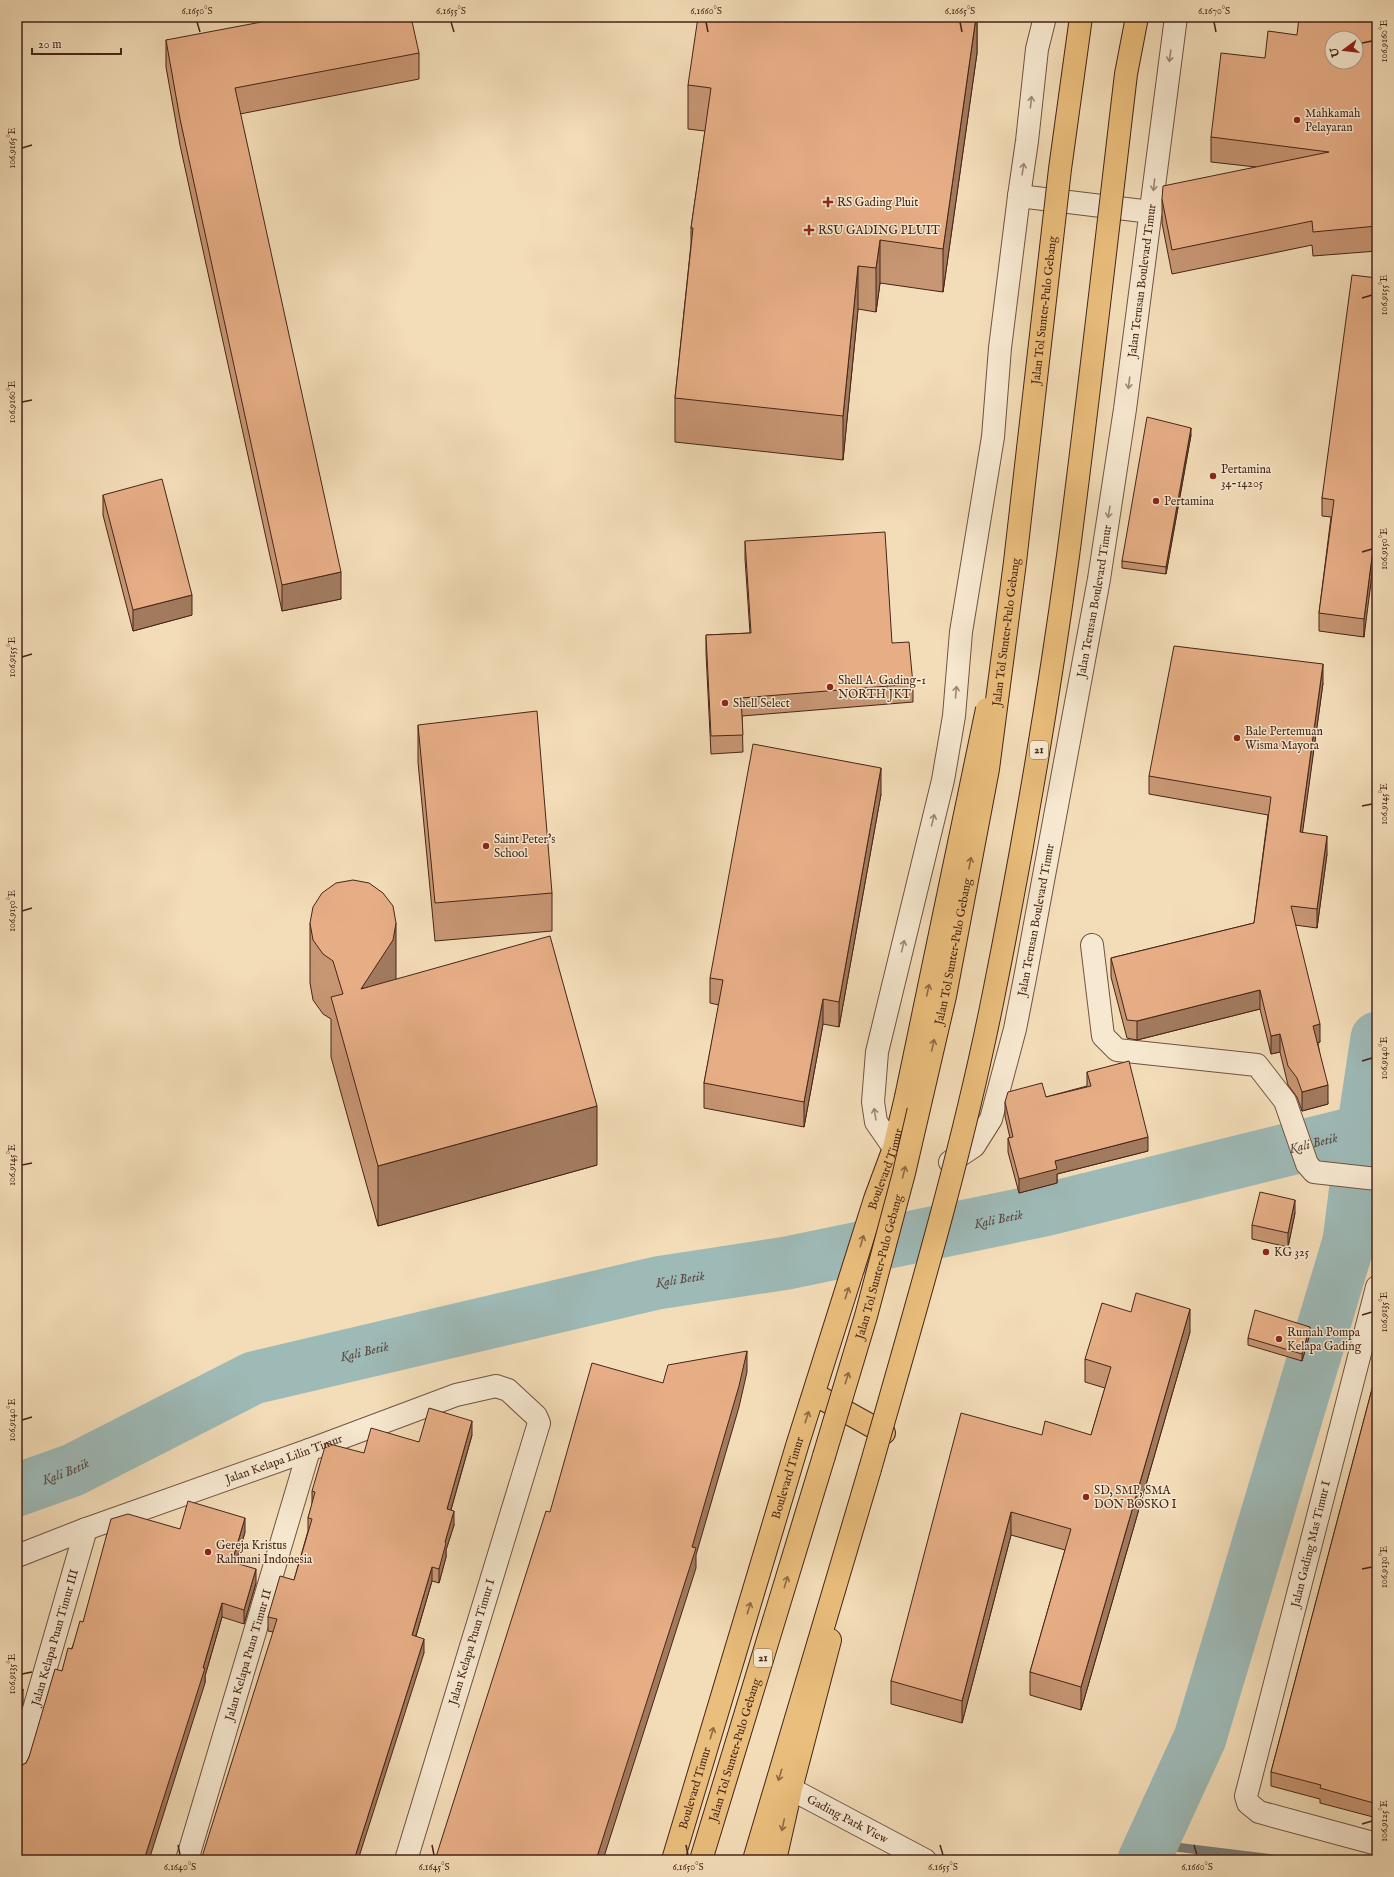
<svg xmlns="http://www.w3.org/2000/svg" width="1394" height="1877" font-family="'IM FELL English',serif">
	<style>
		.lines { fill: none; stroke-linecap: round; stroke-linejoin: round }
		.stream { stroke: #7b7e77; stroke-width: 9 }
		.river { stroke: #9ebab7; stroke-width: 53 }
		.minor-casing { stroke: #715340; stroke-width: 24 }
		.major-casing { stroke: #462518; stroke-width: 24 }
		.highway-casing { stroke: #462518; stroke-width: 24 }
		.minor { stroke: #f7e9d1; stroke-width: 22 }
		.major { stroke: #eabe7c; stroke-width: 22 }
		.highway { stroke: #eabe7c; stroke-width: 22 }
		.major-bridge-casing { stroke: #462518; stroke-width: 24; stroke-linecap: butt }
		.highway-bridge-casing { stroke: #462518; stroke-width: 24; stroke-linecap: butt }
		.major-bridge { stroke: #eabe7c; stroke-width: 22 }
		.highway-bridge { stroke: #eabe7c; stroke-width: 22 }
		.wall { fill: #c79673; stroke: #462518 }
		.shaded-wall { fill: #a27a5e; stroke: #462518 }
		.building { fill: #e7ae86; stroke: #462518; fill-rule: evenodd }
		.oneway { stroke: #9e8774 }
		.oneway2 { stroke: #906a45 }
		.ticks { fill: none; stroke: #462518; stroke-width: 1.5 }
		.poi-dot { fill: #8f2418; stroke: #f7e9d1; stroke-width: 1.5 }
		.labels { text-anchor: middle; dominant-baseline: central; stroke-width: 3; stroke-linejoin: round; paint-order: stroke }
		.shield { fill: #f7e9d1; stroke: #7b6050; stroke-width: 1 }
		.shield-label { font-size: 11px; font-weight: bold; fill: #462518 }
		.poi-label { font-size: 12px; fill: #462518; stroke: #f7e9d1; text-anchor: start }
		.street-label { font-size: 12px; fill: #462518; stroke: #f7e9d1 }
		.water-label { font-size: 13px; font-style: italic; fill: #5c4a40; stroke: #f7e9d1 }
		.neatline { fill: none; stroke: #462518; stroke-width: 1.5 }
		.ticks-label { font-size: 10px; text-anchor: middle; fill: #462518 }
	</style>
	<rect width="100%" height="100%" fill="#f3ddb8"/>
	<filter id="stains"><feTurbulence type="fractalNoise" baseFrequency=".005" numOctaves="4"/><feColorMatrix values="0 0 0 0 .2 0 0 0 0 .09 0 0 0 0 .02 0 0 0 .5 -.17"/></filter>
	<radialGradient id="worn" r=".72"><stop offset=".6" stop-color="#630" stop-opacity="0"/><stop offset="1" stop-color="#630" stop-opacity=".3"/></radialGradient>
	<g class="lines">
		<polyline class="stream" points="1151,1844 1281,1860"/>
		<g class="river">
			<path id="s1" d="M17 1490 73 1470 253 1378 657 1283 787 1263 1044 1210 1363 1131"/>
			<polyline points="1144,1860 1200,1738 1349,1241 1363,1131 1377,1038"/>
		</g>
		<g class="minor-casing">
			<g id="minor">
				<polyline points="1019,196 1151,212"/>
				<polyline points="1092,945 1103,1036 1117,1050 1257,1065 1285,1101 1307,1164 1314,1172 1377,1179"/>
				<polyline points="894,1148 876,1122 873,1102 877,1052 943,780 954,716 961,632 993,437 1000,348 1019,196 1027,141 1037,49 1045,17"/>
				<path id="s2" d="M950 1162 974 1146 991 1119 1015 1029 1025 978 1099 579 1125 409 1176 17"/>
				<polyline points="1377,1287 1246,1796 1248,1803 1259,1812 1377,1844"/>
				<path id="s3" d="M17 1556 86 1529 309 1450 456 1395 496 1386 508 1390 536 1416 539 1423 406 1860"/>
				<path id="s4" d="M17 1768 86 1529"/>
				<path id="s5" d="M791 1789 925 1860"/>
				<path id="s6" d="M187 1860 309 1450"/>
			</g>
		</g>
		<g class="major-casing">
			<g id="major">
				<polyline points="814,1394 884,1433"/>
				<path id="s7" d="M673 1860 797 1446 875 1199 894 1148 906 1097"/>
				<polyline points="775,1860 791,1789 830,1640"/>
			</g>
		</g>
		<g class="highway-casing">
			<g id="highway">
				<path id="s8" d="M701 1860 824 1456"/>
				<polyline points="754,1860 870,1469"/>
			</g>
		</g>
		<use href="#minor" class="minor"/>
		<use href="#major" class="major"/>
		<use href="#highway" class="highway"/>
		<g class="major-bridge-casing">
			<polyline id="major-bridge" points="906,1097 987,709"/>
		</g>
		<g class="highway-bridge-casing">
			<g id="highway-bridge">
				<path id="s9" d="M824 1456 866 1316 904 1173 945 996 988 769 1015 562 1060 169 1081 17"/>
				<path d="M870 1469C915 1311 962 1154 994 993 1023 848 1048 702 1068 556 1089 396 1107 235 1126 74L1137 17"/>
			</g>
		</g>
		<use href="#major-bridge" class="major-bridge"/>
		<use href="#highway-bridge" class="highway-bridge"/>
	</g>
	<g class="wall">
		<polygon points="977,17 977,53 943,292 880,283 876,312 858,309 843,460 675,442 675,398 691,244 691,228 705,131 688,129 688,85"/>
		<polygon points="166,40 419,53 419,79 240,114 341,599 282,611 180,145 166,67"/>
		<polygon points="1265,58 1376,166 1377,166 1377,251 1313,256 1312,245 1172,274 1162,223 1162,199 1256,167 1211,162 1211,137"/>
		<polygon points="1377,278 1364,637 1319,631 1319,613 1331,517 1322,516 1322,498"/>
		<polygon points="1191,435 1166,574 1122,568 1122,561"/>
		<polygon points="103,495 192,615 133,631 103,515"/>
		<polygon points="745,541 892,643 913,684 913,702 742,716 743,752 711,754 706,653 706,635 750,633 745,559"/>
		<polygon points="1323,683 1302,833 1327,854 1317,928 1295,925 1320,1042 1318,1043 1328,1104 1302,1111 1297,1097 1288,1085 1280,1052 1271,1054 1260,1009 1137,1040 1127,1038 1111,977 1111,958 1254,923 1268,815 1149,794 1149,776"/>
		<polygon points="418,725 552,893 552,931 435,941 418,762"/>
		<polygon points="881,794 839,1027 823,1024 804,1127 704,1108 704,1083 719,1005 710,1003 710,978"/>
		<polygon points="310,923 396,979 597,1165 378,1226 331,1057 331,1019 323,1014 313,1000 310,983"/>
		<polygon points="1087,1072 1148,1151 1057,1174 1057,1183 1019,1193 1008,1152 1008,1138 1010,1138 1005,1116 1005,1102 1046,1097 1087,1086"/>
		<polygon points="1295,1213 1288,1247 1252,1239 1252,1225"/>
		<polygon points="1190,1332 1081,1710 1030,1695 1030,1672 1065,1550 1011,1535 962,1723 891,1704 891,1681 1042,1435 1091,1435 1105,1388 1085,1382 1085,1359"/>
		<polygon points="1310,1334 1302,1361 1248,1345 1248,1338"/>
		<polygon points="1377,1370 1377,1818 1320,1803 1320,1799 1271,1786 1271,1772"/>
		<polygon points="472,1435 451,1510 454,1525 446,1550 446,1557 439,1583 432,1581 416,1636 424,1653 273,1632 268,1631 268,1617 294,1580 308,1531 308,1518 312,1505 312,1491 364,1453 419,1442"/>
		<polygon points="180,1529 245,1532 236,1563 256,1583 244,1624 222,1617 205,1676 205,1683 20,1766 26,1763 29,1757 62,1671 83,1622"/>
	</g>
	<g class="shaded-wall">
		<polygon points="976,17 977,17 977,53 943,292 943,249"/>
		<polygon points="1377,133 1377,157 1373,191 1373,166"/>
		<polygon points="880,240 880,283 876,312 876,268"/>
		<polygon points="858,266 858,309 843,460 843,416"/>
		<polygon points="1191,428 1191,435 1166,574 1166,567"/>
		<polygon points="1377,518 1377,536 1364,637 1364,619"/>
		<polygon points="341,572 341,599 282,611 282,585"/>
		<polygon points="192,595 192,615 133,631 133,610"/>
		<polygon points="1323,664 1323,683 1300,851 1300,832"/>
		<polygon points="881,768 881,794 839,1027 839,1002"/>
		<polygon points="1327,836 1327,854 1317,928 1317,909"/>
		<polygon points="396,923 396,983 361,989"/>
		<polygon points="1260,990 1260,1009 1137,1040 1137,1021"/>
		<polygon points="823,999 823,1024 804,1127 804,1102"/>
		<polygon points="1320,1024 1320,1042 1313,1044 1313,1026"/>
		<polygon points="1280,1034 1280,1052 1271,1054 1271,1036"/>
		<polygon points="1328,1085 1328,1104 1302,1111 1302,1092"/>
		<polygon points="597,1106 597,1165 378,1226 378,1166"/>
		<polygon points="1148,1137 1148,1151 1057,1174 1057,1183 1019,1193 1019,1179 1055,1161"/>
		<polygon points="1295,1200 1295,1213 1288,1247 1288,1233"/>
		<polygon points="1190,1309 1190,1332 1081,1710 1081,1687"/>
		<polygon points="1310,1327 1310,1334 1302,1361 1302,1354"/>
		<polygon points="747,1351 747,1372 739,1407 696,1555 696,1568 603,1860 596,1860"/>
		<polygon points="472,1421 472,1435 447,1523 447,1509"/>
		<polygon points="454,1511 454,1525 446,1550 446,1557 439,1583 439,1569 445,1542"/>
		<polygon points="1011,1512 1011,1535 962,1723 962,1701"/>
		<polygon points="245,1518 245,1532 232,1576 232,1562"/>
		<polygon points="432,1567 432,1581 412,1649 412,1635"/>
		<polygon points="256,1569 256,1583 244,1624 244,1610"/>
		<polygon points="222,1603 222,1617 205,1676 205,1683 149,1860 144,1860 203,1668"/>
		<polygon points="424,1639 424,1653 358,1860 354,1860"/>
		<polygon points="23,1689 23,1703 17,1723 17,1709"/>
	</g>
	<g class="building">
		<polygon points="288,17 411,17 419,53 235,88 341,572 282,585 180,119 166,40"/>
		<polygon points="698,17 976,17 943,249 880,240 876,268 858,266 843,416 675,398 693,228 691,228 711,88 688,85"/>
		<path d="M1299 17H1377V133L1373 166H1377V226L1313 232 1312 221 1172 250 1162 199 1163 186 1329 152 1211 137 1221 53 1265 58 1268 31 1297 35ZM1332 38H1356V62H1332Z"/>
		<polygon points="1352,275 1377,278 1377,518 1364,619 1319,613 1334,500 1322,498"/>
		<polygon points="1147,417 1191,428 1166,567 1122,561"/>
		<polygon points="162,479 192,595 133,610 103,495"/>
		<polygon points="885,532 892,643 909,642 913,684 741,698 743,735 711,736 706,635 751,633 745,541"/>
		<polygon points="1174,646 1323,664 1300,832 1327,836 1317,909 1291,906 1320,1024 1313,1026 1328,1085 1302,1092 1297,1078 1288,1066 1280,1034 1271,1036 1260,990 1137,1021 1127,1020 1111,958 1254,923 1271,797 1149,776"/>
		<polygon points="537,711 552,893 435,903 418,725"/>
		<polygon points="753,744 881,768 839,1002 823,999 804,1102 704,1083 723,980 710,978"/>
		<polygon points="353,880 369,883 383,893 393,906 396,923 393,940 361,989 550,936 597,1106 378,1166 331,997 343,994 333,961 323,954 313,940 310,923 313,907 322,893 336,883"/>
		<polygon points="1129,1061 1148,1137 1055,1161 1057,1169 1019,1179 1008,1138 1013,1137 1005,1102 1008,1092 1042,1083 1046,1097 1091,1086 1087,1072"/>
		<polygon points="1260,1192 1295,1200 1288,1233 1252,1225"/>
		<polygon points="1136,1293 1190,1309 1081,1687 1030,1672 1071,1529 1011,1512 962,1701 891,1681 961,1413 1042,1435 1045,1421 1091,1435 1111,1367 1085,1359 1102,1303 1131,1312"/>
		<polygon points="1255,1310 1310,1327 1302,1354 1248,1338"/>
		<polygon points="747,1351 739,1386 692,1547 696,1548 596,1860 435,1860 546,1511 550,1512 592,1363 663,1383 668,1365"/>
		<polygon points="1377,1370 1377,1804 1320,1788 1321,1785 1271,1772"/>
		<polygon points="429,1408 472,1421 447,1509 454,1511 445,1542 446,1543 439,1569 432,1567 412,1635 424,1639 354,1860 201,1860 277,1619 268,1617 280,1576 294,1580 312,1519 308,1518 315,1492 312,1491 326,1443 364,1453 371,1428 419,1442"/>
		<polygon points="188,1501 245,1518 232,1562 256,1569 244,1610 222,1603 203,1668 205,1668 144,1860 17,1860 17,1766 20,1766 26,1763 29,1757 55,1669 62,1671 68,1648 72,1649 80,1621 83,1622 111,1519 128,1514 180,1529"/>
		<polygon points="17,1687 23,1689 17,1709"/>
	</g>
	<defs><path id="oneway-shaft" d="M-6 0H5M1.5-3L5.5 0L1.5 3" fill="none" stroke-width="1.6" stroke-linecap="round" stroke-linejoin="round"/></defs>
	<g class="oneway">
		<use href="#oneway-shaft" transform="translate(1170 56) rotate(98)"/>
		<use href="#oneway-shaft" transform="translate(1031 102) rotate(-84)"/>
		<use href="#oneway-shaft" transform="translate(1023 169) rotate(-81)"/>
		<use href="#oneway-shaft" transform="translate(1154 185) rotate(96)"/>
		<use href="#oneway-shaft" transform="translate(1129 383) rotate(97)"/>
		<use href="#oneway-shaft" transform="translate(1109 512) rotate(99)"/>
		<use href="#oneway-shaft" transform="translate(956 692) rotate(-85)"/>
		<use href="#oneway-shaft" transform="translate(933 820) rotate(-76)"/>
		<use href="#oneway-shaft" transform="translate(903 946) rotate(-76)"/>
		<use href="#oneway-shaft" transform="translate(875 1114) rotate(-99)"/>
	</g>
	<g class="oneway2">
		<use href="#oneway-shaft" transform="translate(970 863) rotate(-79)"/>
		<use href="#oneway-shaft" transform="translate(928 990) rotate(-78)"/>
		<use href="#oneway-shaft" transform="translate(933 1045) rotate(-77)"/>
		<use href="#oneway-shaft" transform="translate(904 1172) rotate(-76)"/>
		<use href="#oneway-shaft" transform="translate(862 1241) rotate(-73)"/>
		<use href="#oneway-shaft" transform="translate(847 1293) rotate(-72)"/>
		<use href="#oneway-shaft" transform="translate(847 1378) rotate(-73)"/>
		<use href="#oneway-shaft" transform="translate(807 1417) rotate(-72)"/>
		<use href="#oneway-shaft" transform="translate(786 1582) rotate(-73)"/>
		<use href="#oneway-shaft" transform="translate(749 1608) rotate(-73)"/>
		<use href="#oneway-shaft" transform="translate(712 1733) rotate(-73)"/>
		<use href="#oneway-shaft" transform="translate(780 1775) rotate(107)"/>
		<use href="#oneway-shaft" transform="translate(783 1825) rotate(102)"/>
	</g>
	<path class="ticks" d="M197 22 200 32M451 22 454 32M706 22 708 32M960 22 962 32M1214 22 1216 32M1362 43 1372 41M22 148 32 145M1362 298 1372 295M22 402 32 400M1362 552 1372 549M22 657 32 654M1362 806 1372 804M22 911 32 908M1362 1061 1372 1058M22 1165 32 1163M1362 1315 1372 1312M22 1420 32 1417M1362 1569 1372 1567M22 1674 32 1672M1362 1824 1372 1821M178 1845 180 1855M432 1845 434 1855M686 1845 688 1855M940 1845 943 1855M1194 1845 1197 1855"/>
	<g class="poi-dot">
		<circle cx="1297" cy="120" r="4"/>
		<path d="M826 196h4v4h4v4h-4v4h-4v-4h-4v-4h4z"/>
		<path d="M807 224h4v4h4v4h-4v4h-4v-4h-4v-4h4z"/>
		<circle cx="1213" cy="476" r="4"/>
		<circle cx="1156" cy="501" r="4"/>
		<circle cx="830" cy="687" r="4"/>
		<circle cx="725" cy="703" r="4"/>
		<circle cx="1237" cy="738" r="4"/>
		<circle cx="486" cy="846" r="4"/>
		<circle cx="1266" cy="1252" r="4"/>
		<circle cx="1279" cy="1339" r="4"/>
		<circle cx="1086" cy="1497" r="4"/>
		<circle cx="208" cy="1552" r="4"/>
	</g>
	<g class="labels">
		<g class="shield">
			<rect x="1030" y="741" width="18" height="18" rx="3"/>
			<rect x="754" y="1649" width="18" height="18" rx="3"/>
		</g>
		<g class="shield-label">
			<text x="1039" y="750">21</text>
			<text x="763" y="1658">21</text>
		</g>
		<g class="poi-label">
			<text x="1305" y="113">Mahkamah<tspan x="1305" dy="14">Pelayaran</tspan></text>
			<text x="837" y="202">RS Gading Pluit</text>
			<text x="818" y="230">RSU GADING PLUIT</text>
			<text x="1221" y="469">Pertamina<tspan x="1221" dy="14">34-14205</tspan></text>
			<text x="1164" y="501">Pertamina</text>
			<text x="838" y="680">Shell A. Gading-1<tspan x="838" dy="14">NORTH JKT</tspan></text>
			<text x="733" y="703">Shell Select</text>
			<text x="1245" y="731">Bale Pertemuan<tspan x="1245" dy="14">Wisma Mayora</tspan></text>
			<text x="494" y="839">Saint Peter's<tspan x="494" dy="14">School</tspan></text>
			<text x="1274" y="1252">KG 325</text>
			<text x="1287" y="1332">Rumah Pompa<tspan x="1287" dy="14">Kelapa Gading</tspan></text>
			<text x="1094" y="1490">SD, SMP, SMA<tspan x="1094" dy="14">DON BOSKO I</tspan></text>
			<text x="216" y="1545">Gereja Kristus<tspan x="216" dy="14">Rahmani Indonesia</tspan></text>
		</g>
		<g class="street-label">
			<text stroke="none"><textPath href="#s2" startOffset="913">Jalan Terusan Boulevard Timur</textPath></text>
			<text stroke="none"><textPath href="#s9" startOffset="1169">Jalan Tol Sunter–Pulo Gebang</textPath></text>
			<text stroke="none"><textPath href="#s2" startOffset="589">Jalan Terusan Boulevard Timur</textPath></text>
			<text stroke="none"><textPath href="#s9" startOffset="845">Jalan Tol Sunter–Pulo Gebang</textPath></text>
			<text stroke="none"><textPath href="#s2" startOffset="265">Jalan Terusan Boulevard Timur</textPath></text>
			<text stroke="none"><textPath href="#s9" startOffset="521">Jalan Tol Sunter–Pulo Gebang</textPath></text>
			<text stroke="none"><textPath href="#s7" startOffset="723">Boulevard Timur</textPath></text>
			<text stroke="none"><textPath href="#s9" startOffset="197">Jalan Tol Sunter–Pulo Gebang</textPath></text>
			<text stroke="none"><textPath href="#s3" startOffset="284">Jalan Kelapa Lilin Timur</textPath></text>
			<text stroke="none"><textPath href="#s7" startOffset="399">Boulevard Timur</textPath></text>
			<text transform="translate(1311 1544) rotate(-76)">Jalan Gading Mas Timur I</text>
			<text stroke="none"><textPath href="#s4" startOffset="136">Jalan Kelapa Puan Timur III</textPath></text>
			<text transform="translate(472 1642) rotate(-73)">Jalan Kelapa Puan Timur I</text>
			<text stroke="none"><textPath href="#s6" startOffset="214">Jalan Kelapa Puan Timur II</textPath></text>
			<text stroke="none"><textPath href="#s8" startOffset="115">Jalan Tol Sunter–Pulo Gebang</textPath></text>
			<text stroke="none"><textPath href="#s7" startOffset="75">Boulevard Timur</textPath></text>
			<text stroke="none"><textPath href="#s5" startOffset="64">Gading Park View</textPath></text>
		</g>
		<g class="water-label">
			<text stroke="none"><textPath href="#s1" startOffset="1348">Kali Betik</textPath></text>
			<text stroke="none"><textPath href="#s1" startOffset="1024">Kali Betik</textPath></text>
			<text stroke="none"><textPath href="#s1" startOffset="700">Kali Betik</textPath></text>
			<text stroke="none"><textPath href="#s1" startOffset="376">Kali Betik</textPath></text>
			<text stroke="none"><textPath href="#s1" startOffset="52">Kali Betik</textPath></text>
		</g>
	</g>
	<rect width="1394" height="1877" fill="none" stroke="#f3ddb8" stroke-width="44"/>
	<g transform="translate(1344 50) rotate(255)"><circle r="19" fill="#f7e9d1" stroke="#b09b87"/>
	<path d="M0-3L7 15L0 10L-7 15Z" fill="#8f2418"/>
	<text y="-6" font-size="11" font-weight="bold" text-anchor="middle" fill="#462518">U</text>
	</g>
	<path d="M32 48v6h89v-6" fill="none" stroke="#462518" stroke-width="2"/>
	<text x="38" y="48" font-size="12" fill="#462518" stroke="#f7e9d1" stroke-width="3" paint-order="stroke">20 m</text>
	<rect x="22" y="22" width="1350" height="1833" class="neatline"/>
	<g class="ticks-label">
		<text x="197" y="14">6.1650°S</text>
		<text x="451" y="14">6.1655°S</text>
		<text x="706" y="14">6.1660°S</text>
		<text x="960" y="14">6.1665°S</text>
		<text x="1214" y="14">6.1670°S</text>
		<text transform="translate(1383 41) rotate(-90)" y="4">106.9160°E</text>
		<text transform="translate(11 148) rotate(-90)" y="4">106.9165°E</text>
		<text transform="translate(1383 295) rotate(-90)" y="4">106.9155°E</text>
		<text transform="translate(11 402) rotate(-90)" y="4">106.9160°E</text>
		<text transform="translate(1383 549) rotate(-90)" y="4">106.9150°E</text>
		<text transform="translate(11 657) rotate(-90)" y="4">106.9155°E</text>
		<text transform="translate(1383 804) rotate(-90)" y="4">106.9145°E</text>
		<text transform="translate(11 911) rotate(-90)" y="4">106.9150°E</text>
		<text transform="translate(1383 1058) rotate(-90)" y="4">106.9140°E</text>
		<text transform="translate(11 1165) rotate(-90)" y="4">106.9145°E</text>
		<text transform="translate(1383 1312) rotate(-90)" y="4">106.9135°E</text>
		<text transform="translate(11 1420) rotate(-90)" y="4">106.9140°E</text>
		<text transform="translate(1383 1567) rotate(-90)" y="4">106.9130°E</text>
		<text transform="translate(11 1674) rotate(-90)" y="4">106.9135°E</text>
		<text transform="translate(1383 1821) rotate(-90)" y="4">106.9125°E</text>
		<text x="180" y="1870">6.1640°S</text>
		<text x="434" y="1870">6.1645°S</text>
		<text x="688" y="1870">6.1650°S</text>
		<text x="943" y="1870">6.1655°S</text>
		<text x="1197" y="1870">6.1660°S</text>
	</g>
	<rect width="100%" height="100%" filter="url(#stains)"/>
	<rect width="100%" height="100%" fill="url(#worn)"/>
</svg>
